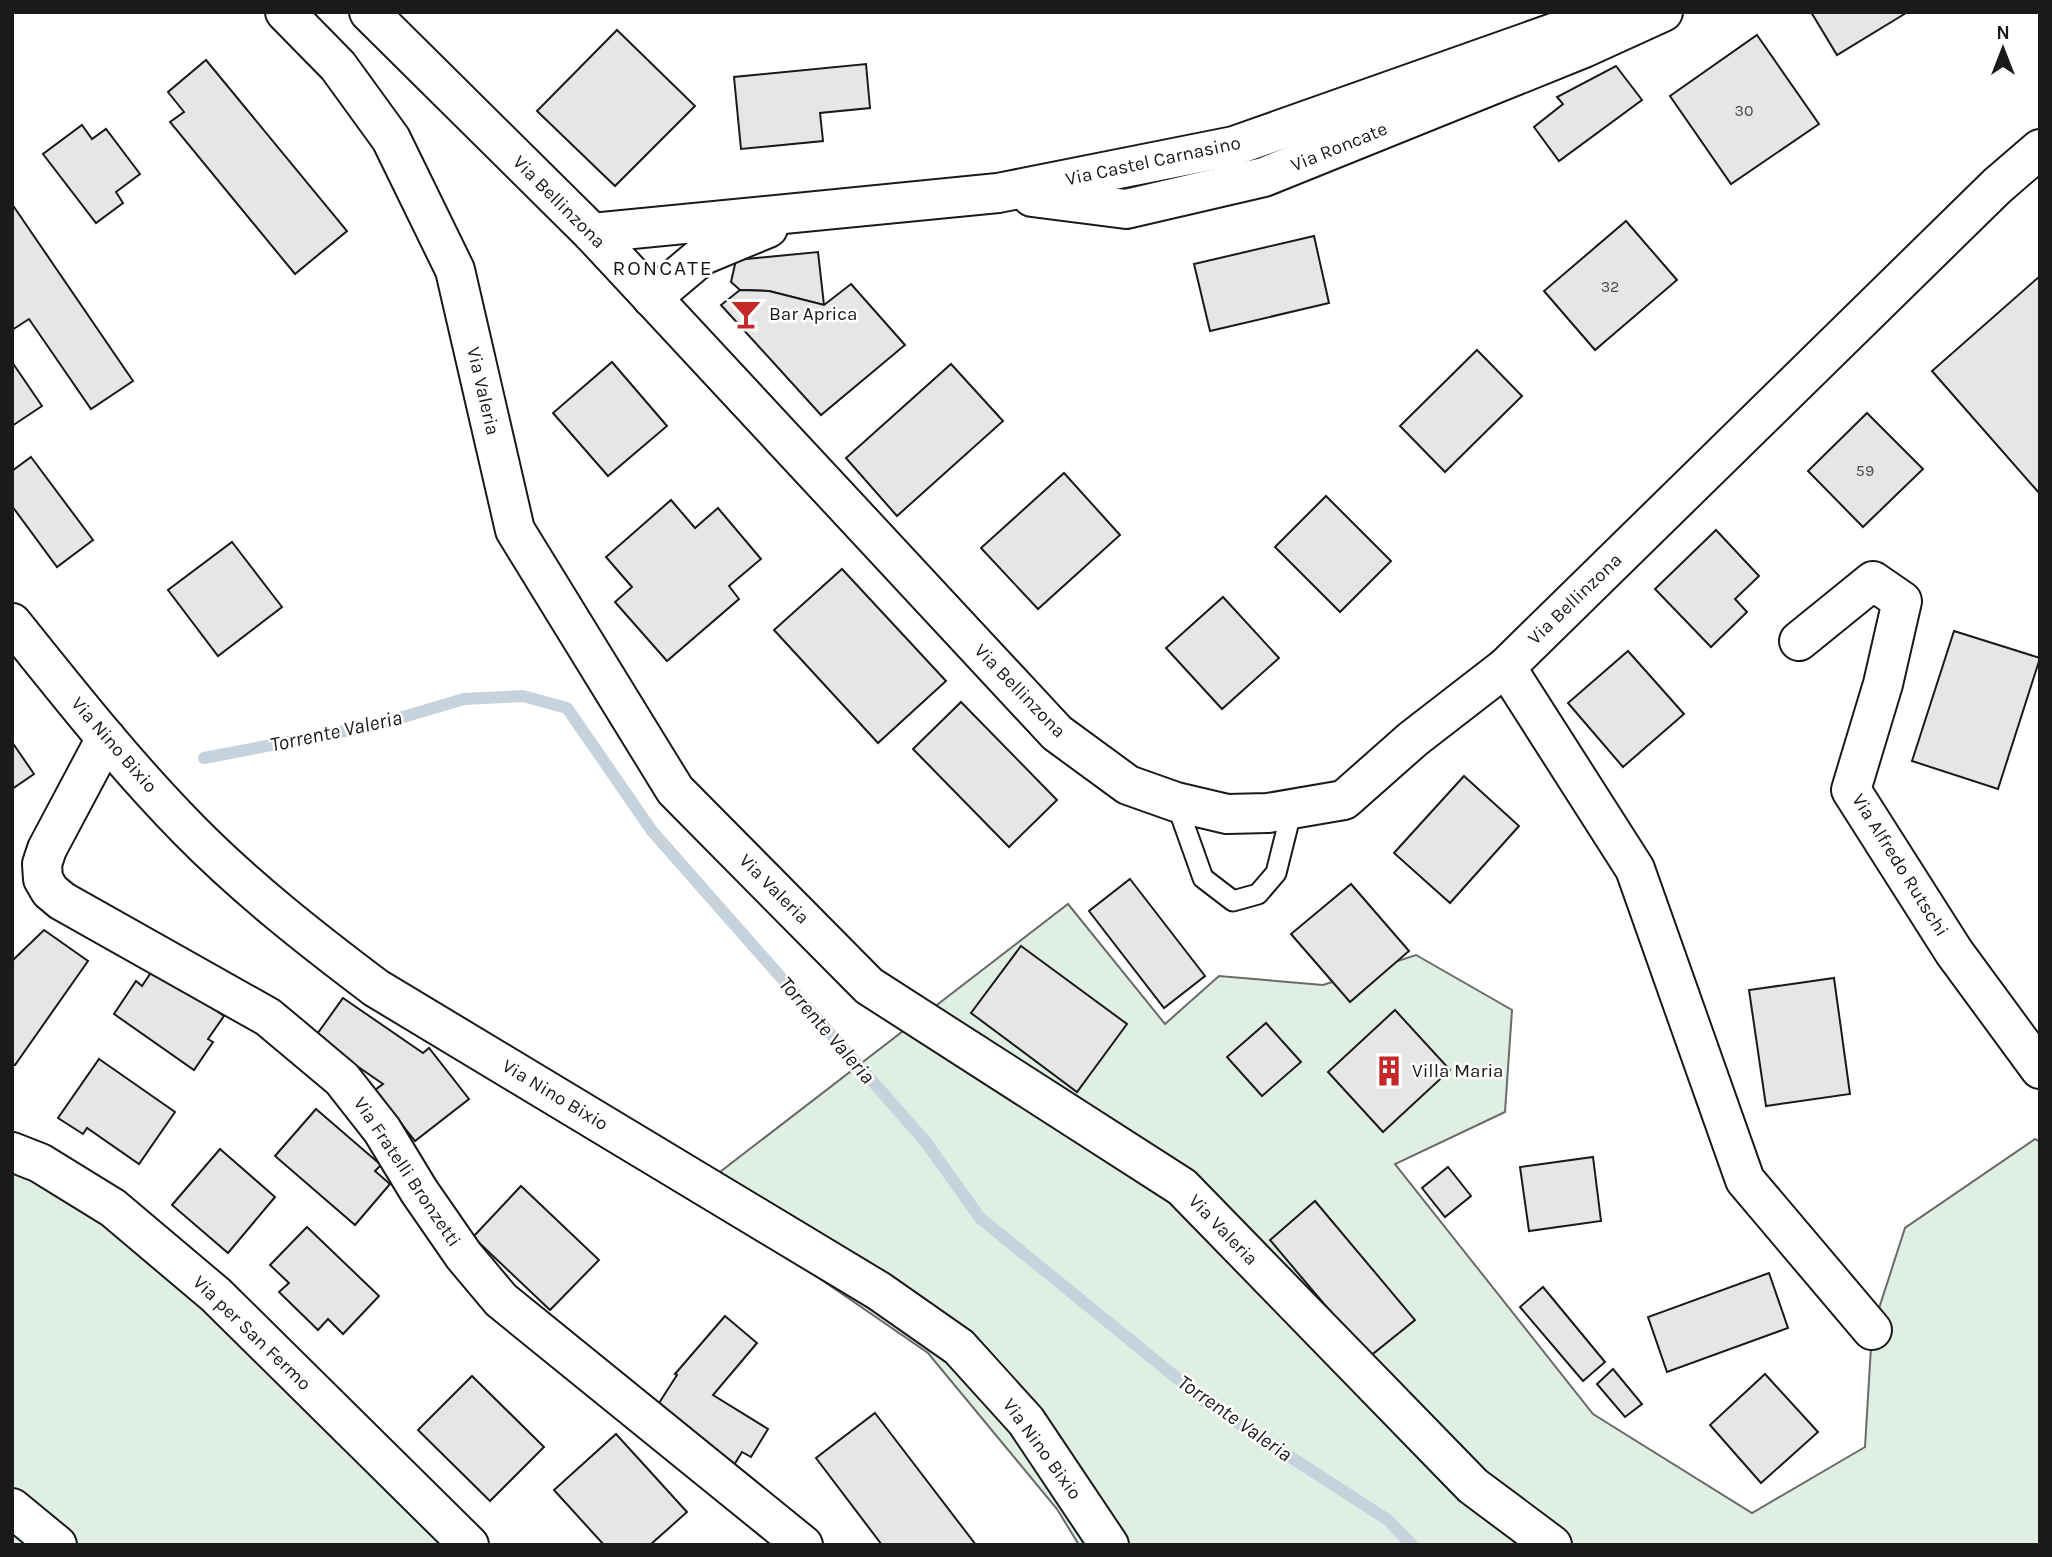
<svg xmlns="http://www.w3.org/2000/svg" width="2052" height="1557" font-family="Karla,sans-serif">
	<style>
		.green { fill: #e0efe3; stroke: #6a6a6a; stroke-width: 2 }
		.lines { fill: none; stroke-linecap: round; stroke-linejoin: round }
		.stream { stroke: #c6d2dc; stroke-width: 12 }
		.building { fill: #e6e6e6; stroke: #1a1a1a; stroke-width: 2 }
		.service-casing { stroke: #1a1a1a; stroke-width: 23 }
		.minor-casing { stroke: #1a1a1a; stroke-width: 42 }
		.tertiary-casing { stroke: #1a1a1a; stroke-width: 42 }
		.secondary-casing { stroke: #1a1a1a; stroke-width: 42 }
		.primary-casing { stroke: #1a1a1a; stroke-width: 42 }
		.motorway-casing { stroke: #1a1a1a; stroke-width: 42 }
		.service { stroke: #fff; stroke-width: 19 }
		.minor { stroke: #fff; stroke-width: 38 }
		.tertiary { stroke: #fff; stroke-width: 38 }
		.secondary { stroke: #fff; stroke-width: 38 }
		.primary { stroke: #fff; stroke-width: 38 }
		.motorway { stroke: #fff; stroke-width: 38 }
		.labels { text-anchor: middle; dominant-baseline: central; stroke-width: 5; stroke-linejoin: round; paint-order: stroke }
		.number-label { font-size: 16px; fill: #4d4d4d }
		.street-label { font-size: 19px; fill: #1a1a1a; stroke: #fff }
		.poi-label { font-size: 19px; fill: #1a1a1a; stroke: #fff; text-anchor: start }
		.neighbourhood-label { font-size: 21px; letter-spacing: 2px; fill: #1a1a1a; stroke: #fff }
		.water-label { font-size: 21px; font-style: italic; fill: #1a1a1a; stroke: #fff }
	</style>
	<rect width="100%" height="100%" fill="#fff"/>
	<g class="green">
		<polygon points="1068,904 1165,1024 1219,976 1323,985 1416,955 1512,1010 1505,1112 1395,1164 1593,1414 1752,1513 1865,1447 1872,1330 1905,1228 2035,1139 2040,1142 2040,1545 1079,1545 1057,1509 928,1353 694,1192"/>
		<polygon points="12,1166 128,1231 452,1545 12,1545"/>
	</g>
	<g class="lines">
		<polyline class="stream" points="204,758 376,725 464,699 523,696 567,708 652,831 925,1141 980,1218 1210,1405 1388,1520 1412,1545"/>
	</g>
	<g class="building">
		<polygon points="1811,12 1906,12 1906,13 1837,55"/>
		<polygon points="617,30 695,106 615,186 537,111"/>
		<polygon points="1757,35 1819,124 1731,184 1670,96"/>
		<polygon points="206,60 347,231 295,274 170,122 184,112 168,92"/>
		<polygon points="866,64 870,108 820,113 823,141 741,149 734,77"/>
		<polygon points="1616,66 1642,100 1559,161 1534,127 1563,104 1557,97"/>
		<polygon points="82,125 92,139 106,129 140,174 116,192 123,203 96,223 43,154"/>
		<polygon points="12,204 133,381 91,409 29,319 12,330"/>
		<polygon points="1626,221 1677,280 1595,350 1544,291"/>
		<polygon points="1314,236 1329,303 1210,331 1194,264"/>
		<polygon points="818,252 824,305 769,291 740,290 731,282 736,260"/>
		<polygon points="2040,276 2040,494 1932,371"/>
		<polygon points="851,284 905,345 821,415 721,305 740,290 769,291 824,305"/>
		<polygon points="1477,350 1522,396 1445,472 1400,426"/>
		<polygon points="12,362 42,406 12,426"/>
		<polygon points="612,362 667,426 608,476 553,413"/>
		<polygon points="951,364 1003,421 897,516 846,458"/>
		<polygon points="1867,413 1923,469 1863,527 1808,471"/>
		<polygon points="31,457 93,540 57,567 12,506 12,471"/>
		<polygon points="1064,473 1120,535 1038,609 981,548"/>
		<polygon points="1326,496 1391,561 1340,612 1275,547"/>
		<polygon points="671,500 695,528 718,508 761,559 729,586 739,599 667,661 615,602 632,587 606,557"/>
		<polygon points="1716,530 1759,576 1735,599 1747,612 1711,647 1655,589"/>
		<polygon points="232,542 282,607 218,656 168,590"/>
		<polygon points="842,569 946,681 878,743 774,630"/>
		<polygon points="1223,597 1279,658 1222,709 1166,648"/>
		<polygon points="1954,631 2040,658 1998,789 1912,761"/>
		<polygon points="1628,651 1684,714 1623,767 1568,703"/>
		<polygon points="961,702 1057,800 1009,847 913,749"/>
		<polygon points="12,742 34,774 12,789"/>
		<polygon points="1464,776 1519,826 1450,903 1394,853"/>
		<polygon points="1130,879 1205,976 1164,1008 1089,911"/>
		<polygon points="1351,884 1409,951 1350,1002 1291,934"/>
		<polygon points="44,930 88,961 15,1065 12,1064 12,961"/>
		<polygon points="1021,946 1127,1024 1077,1092 971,1013"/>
		<polygon points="154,968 224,1016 208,1039 213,1042 194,1070 114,1014 136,981 142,986"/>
		<polygon points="1834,978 1850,1094 1766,1106 1749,990"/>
		<polygon points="343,998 423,1053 429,1048 469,1099 415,1141 375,1090 383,1084 315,1037"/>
		<polygon points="1395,1010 1450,1070 1383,1132 1328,1072"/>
		<polygon points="1266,1023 1301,1062 1262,1096 1227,1057"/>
		<polygon points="99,1059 175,1112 139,1164 87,1128 83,1134 58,1118"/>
		<polygon points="316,1109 381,1165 375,1171 390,1184 355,1225 275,1156"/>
		<polygon points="220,1149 275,1197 228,1253 172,1205"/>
		<polygon points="1593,1157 1601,1221 1529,1231 1520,1167"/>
		<polygon points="1448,1167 1471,1196 1445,1217 1422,1188"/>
		<polygon points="521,1186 599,1260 550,1310 473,1237"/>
		<polygon points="1315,1201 1415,1320 1369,1357 1270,1240"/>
		<polygon points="307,1227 379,1296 343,1334 328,1319 318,1330 279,1292 289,1283 270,1265"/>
		<polygon points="1769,1273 1788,1328 1667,1372 1648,1317"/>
		<polygon points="1543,1287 1605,1362 1583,1381 1520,1307"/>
		<polygon points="725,1316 757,1343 713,1395 768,1429 751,1457 742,1452 734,1465 652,1414 677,1375 675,1374"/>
		<polygon points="1613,1369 1642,1404 1625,1417 1597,1384"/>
		<polygon points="1765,1374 1818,1432 1761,1483 1710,1425"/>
		<polygon points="472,1376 544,1447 490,1501 418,1430"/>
		<polygon points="875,1413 976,1545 882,1545 816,1458"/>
		<polygon points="616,1434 687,1512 650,1545 604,1545 554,1490"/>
	</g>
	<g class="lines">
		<g class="service-casing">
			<polyline id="service" points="1176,802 1203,878 1233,901 1258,894 1276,873 1292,809"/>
		</g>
		<g class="minor-casing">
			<g id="minor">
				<polyline points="285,12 338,66 391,139 455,270 515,530 675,790 869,986 1182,1187 1473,1486 1552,1545"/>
				<polyline points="1032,197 1126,209 1264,177 1584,48 1663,12"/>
				<polyline points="592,233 998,193 1234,146 1576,25 1601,12"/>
				<polyline points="652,298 703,255 768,228"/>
				<polyline points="1799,641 1873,581 1902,601 1883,684 1851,790 1954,952 2040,1069"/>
				<polyline points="1506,667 1635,869 1745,1180 1872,1330"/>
				<polyline points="106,738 47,849 42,864 43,879 50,891 62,901 268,1017 342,1079 382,1130 419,1191 464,1256 501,1300 803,1545"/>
			</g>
		</g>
		<g class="tertiary-casing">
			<polyline id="tertiary" points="369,12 592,233 1057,733 1128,785 1176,802 1227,814 1268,813 1344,800 1413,739 1506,667 1997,186 2040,149"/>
		</g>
		<g class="secondary-casing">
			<polyline id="secondary" points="12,1152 40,1163 113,1208 216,1295 469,1545"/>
		</g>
		<g class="primary-casing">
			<path id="primary" d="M12 623C69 694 125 765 189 830 246 888 311 939 376 988L879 1291 959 1347 1026 1421 1109 1545"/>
		</g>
		<g class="motorway-casing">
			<polyline id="motorway" points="12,1508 57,1545"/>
		</g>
		<use href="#service" class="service"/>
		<use href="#minor" class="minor"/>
		<use href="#tertiary" class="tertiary"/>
		<use href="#secondary" class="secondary"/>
		<use href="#primary" class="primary"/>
		<use href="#motorway" class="motorway"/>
	</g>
	<defs>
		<g id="bar-bare" transform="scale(2.415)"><path d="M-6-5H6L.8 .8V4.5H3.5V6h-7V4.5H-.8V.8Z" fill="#c62828" stroke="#fff" stroke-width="2.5" paint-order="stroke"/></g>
		<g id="building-bare" transform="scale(2.415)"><path d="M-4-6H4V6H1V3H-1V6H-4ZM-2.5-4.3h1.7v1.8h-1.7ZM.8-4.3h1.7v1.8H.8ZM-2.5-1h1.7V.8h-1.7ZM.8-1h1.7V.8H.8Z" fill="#c62828" stroke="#fff" stroke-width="2.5" paint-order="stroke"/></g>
	</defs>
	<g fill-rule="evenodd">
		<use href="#bar-bare" x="746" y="314"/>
		<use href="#building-bare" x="1389" y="1071"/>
	</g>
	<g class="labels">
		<g class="number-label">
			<text x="1744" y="110">30</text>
			<text x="1610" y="286">32</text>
			<text x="1865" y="470">59</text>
		</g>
		<g class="street-label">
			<text transform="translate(1339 147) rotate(-22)">Via Roncate</text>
			<text transform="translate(1153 161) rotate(-12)">Via Castel Carnasino</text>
			<text transform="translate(559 202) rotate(45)">Via Bellinzona</text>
			<text transform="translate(483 391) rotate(77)">Via Valeria</text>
			<text transform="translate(1575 599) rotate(-44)">Via Bellinzona</text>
			<text transform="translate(1020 691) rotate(46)">Via Bellinzona</text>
			<text transform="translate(114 745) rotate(49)">Via Nino Bixio</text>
			<text transform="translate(1900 865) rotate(58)">Via Alfredo Rutschi</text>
			<text transform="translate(774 889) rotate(45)">Via Valeria</text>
			<text transform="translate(555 1095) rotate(31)">Via Nino Bixio</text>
			<text transform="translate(407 1172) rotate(56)">Via Fratelli Bronzetti</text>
			<text transform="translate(1223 1230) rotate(46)">Via Valeria</text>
			<text transform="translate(252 1333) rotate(44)">Via per San Fermo</text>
			<text transform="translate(1042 1449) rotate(54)">Via Nino Bixio</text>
		</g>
		<g class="poi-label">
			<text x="769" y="314">Bar Aprica</text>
			<text x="1412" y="1071">Villa Maria</text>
		</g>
		<g class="neighbourhood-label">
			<text x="663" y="268">RONCATE</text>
		</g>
		<g class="water-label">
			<text transform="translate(336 731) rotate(-12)">Torrente Valeria</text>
			<text transform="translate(827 1030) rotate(49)">Torrente Valeria</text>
			<text transform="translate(1235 1418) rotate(35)">Torrente Valeria</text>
		</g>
	</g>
	<rect width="2052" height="1557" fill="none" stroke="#1a1a1a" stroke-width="28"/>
	<g transform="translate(2003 49)" stroke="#ffffff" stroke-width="5" paint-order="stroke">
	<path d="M0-5L12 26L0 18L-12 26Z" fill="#1a1a1a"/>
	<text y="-10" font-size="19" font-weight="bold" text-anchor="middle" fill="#1a1a1a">N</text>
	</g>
</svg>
